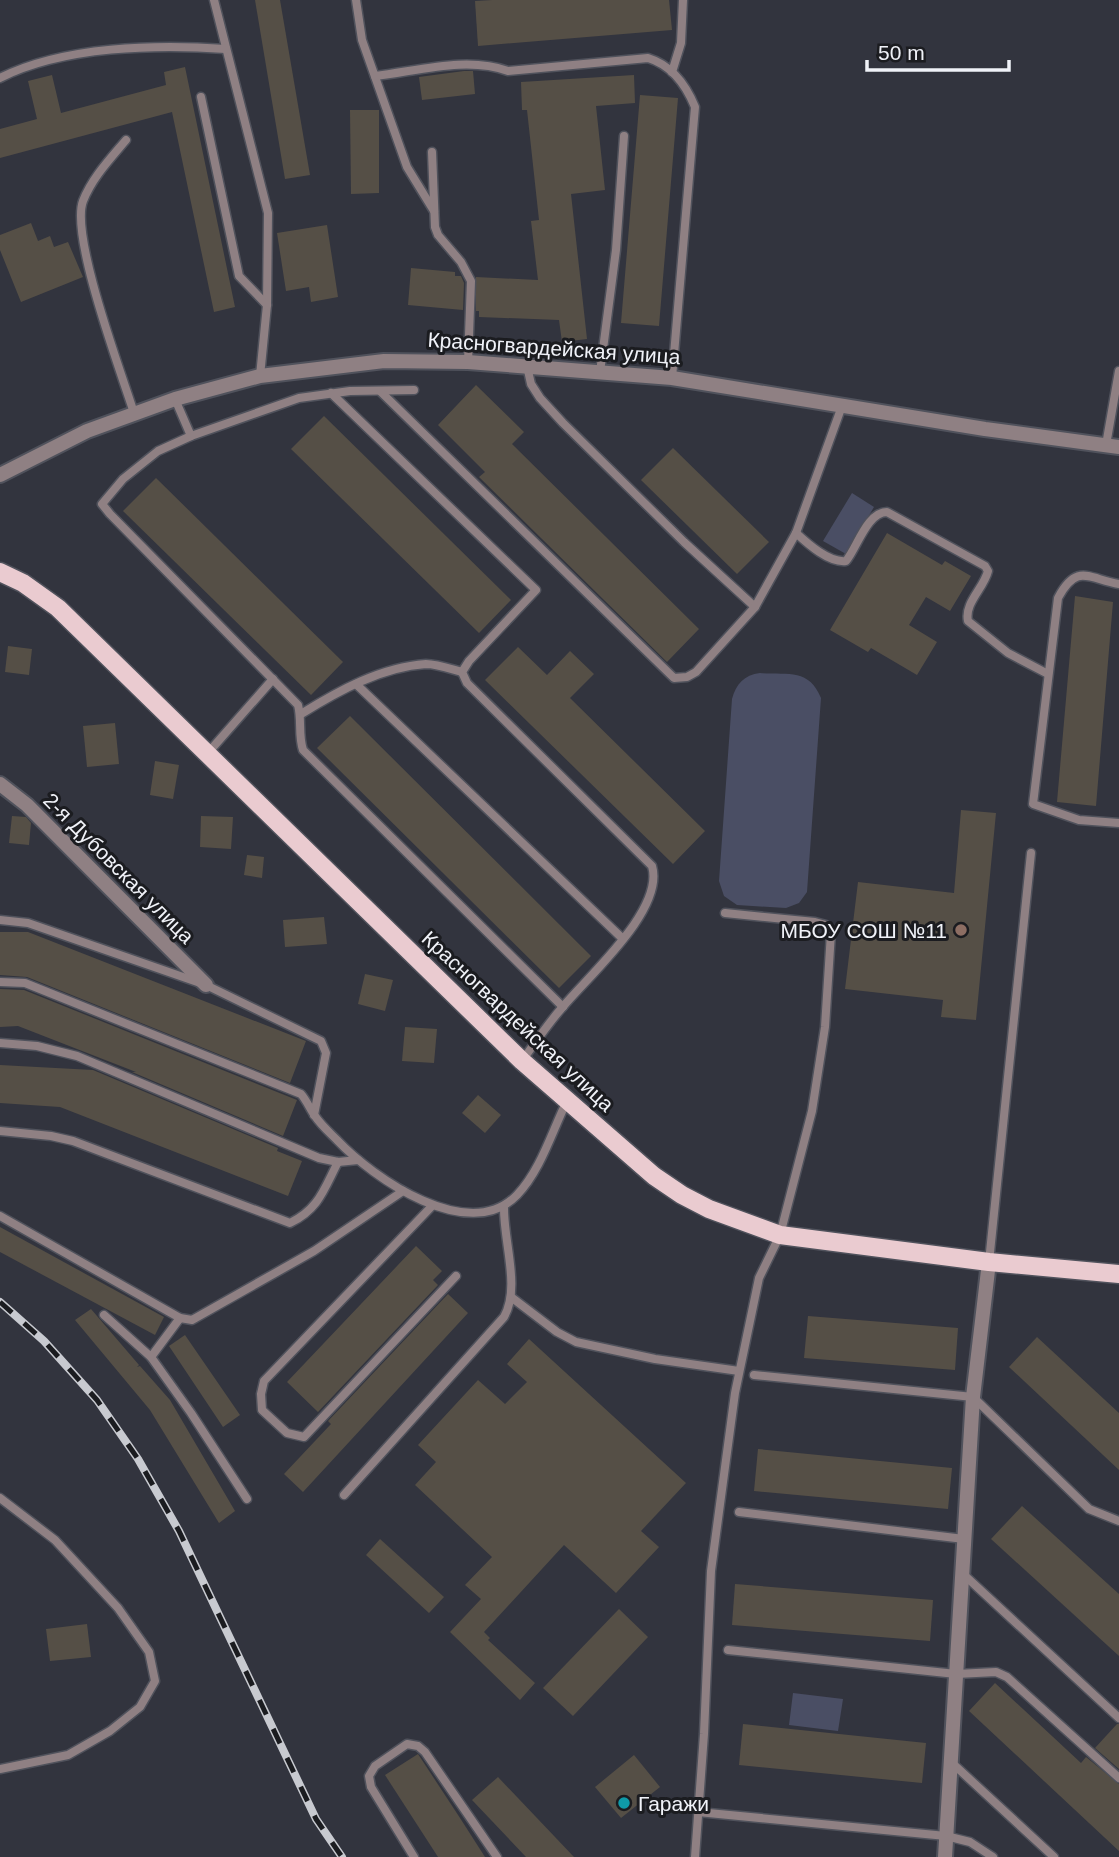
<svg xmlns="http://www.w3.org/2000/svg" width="1119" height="1857" font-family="Arial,sans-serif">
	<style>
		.green { fill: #4a4e64 }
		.building { fill: #554f46 }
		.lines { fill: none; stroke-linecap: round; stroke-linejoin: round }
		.service-casing { stroke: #50525c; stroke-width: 11 }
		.minor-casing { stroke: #50525c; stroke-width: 18 }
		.primary-casing { stroke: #50525c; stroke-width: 21 }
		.service { stroke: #8f8083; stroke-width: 8 }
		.minor { stroke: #8f8083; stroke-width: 14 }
		.primary { stroke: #eacbd0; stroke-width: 18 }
		.rail-casing { stroke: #c8cad0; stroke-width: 8 }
		.rail { stroke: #1b1c20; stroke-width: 5; stroke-dasharray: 16; stroke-linecap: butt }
		.education-dot { fill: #8d6e63; stroke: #1b1c20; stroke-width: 2.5 }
		.culture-dot { fill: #0f9aa8; stroke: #1b1c20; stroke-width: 2.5 }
		.labels { text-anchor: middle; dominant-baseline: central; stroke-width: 6; stroke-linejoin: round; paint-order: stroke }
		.street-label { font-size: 21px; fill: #f0f2f8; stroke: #1b1c20 }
		.poi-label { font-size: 21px; fill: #f0f2f8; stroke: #1b1c20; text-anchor: end }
	</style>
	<rect width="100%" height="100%" fill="#32343e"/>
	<g class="green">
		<polygon points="852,493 874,507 846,554 823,541"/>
		<path d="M760 673C788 675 809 668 821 698L807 892 799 903 786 908 737 905 724 896 719 881 732 699C736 684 744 675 760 673Z"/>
		<polygon points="793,1693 843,1699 838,1731 789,1725"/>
	</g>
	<g class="building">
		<polygon points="255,0 280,0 310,175 285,179"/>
		<polygon points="492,0 669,0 672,30 478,46 475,1"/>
		<polygon points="185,67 235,307 214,312 172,112 0,158 0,129 37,119 28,81 52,75 61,113 166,85 164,72"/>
		<polygon points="464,71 473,71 475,94 422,100 419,77"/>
		<polygon points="634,75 635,103 596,106 605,190 571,194 587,339 562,342 559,320 479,317 479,311 476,311 476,277 538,280 531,221 539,220 527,110 522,110 521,82"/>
		<polygon points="640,95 678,98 659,326 621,323"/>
		<polygon points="350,110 379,110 379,193 351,194"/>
		<polygon points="31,223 38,241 50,236 54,247 68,242 83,277 21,302 0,250 0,235"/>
		<polygon points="327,225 338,297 311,302 309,287 286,291 277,233"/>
		<polygon points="411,268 455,272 455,276 461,276 464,283 463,310 408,305"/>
		<polygon points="476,385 524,432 512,444 699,629 667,662 479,477 485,472 438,425"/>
		<polygon points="324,416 511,600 479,633 291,449"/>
		<polygon points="673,448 769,542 737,574 641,480"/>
		<polygon points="156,478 343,662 311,695 123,511"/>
		<polygon points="887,533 942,565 945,561 971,576 950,611 926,597 909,625 937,642 917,675 871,648 868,652 830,630"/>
		<polygon points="1075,596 1113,602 1096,806 1057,802"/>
		<polygon points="8,646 32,649 29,675 5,672"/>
		<polygon points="518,647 547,675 570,651 594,674 570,698 705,831 673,864 485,680"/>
		<polygon points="350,716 591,956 559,988 317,748"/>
		<polygon points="115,723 119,764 87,767 83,726"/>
		<polygon points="155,761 179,765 173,799 150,795"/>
		<polygon points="961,810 996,813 976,1020 941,1017 943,1000 845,989 858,882 954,893"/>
		<polygon points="12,816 26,817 31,823 29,845 9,843"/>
		<polygon points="201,816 233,817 231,849 200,847"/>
		<polygon points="247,855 264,857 262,878 244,875"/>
		<polygon points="324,917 327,944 285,947 283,920"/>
		<polygon points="0,932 28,932 306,1041 290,1083 27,977 0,975"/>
		<polygon points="365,974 393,980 385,1011 358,1004"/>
		<polygon points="0,989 24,990 297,1100 283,1136 132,1072 136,1072 18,1026 0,1027"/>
		<polygon points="405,1027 437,1029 434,1063 402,1061"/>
		<polygon points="0,1065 93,1070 278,1148 277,1151 302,1161 288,1196 60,1107 0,1103"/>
		<polygon points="478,1095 501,1115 485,1133 462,1113"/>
		<polygon points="0,1227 164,1317 155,1335 0,1252"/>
		<polygon points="416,1246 442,1271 433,1280 438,1285 318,1412 287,1382"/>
		<polygon points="448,1294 468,1313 303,1492 284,1474 331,1424 328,1421"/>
		<polygon points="91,1309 139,1365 137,1367 140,1366 170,1400 235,1511 219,1523 150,1410 75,1320"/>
		<polygon points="808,1316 958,1328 955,1370 804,1358"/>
		<polygon points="185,1335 240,1415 223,1427 169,1346"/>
		<polygon points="1037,1337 1119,1413 1119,1470 1009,1367"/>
		<polygon points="529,1339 686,1483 641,1531 659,1547 616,1593 564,1545 484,1632 490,1638 488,1640 535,1683 520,1700 450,1632 481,1599 465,1585 492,1557 415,1485 436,1462 418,1445 478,1380 505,1404 527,1382 507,1364"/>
		<polygon points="758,1449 952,1468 948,1509 754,1491"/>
		<polygon points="1022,1506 1119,1594 1119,1656 991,1539"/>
		<polygon points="380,1539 444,1597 429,1613 366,1555"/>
		<polygon points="735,1584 933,1600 930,1641 732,1625"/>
		<polygon points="619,1609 648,1637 573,1716 543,1688"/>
		<polygon points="87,1624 91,1657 50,1661 46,1629"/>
		<polygon points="995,1683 1081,1763 1086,1757 1119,1784 1119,1851 969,1711"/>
		<polygon points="743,1724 926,1743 922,1783 739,1765"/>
		<polygon points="1117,1724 1119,1724 1119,1769 1095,1748"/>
		<polygon points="418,1754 460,1818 485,1857 438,1857 385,1775"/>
		<polygon points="634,1755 660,1787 621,1818 595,1787"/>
		<polygon points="498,1777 574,1857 526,1857 472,1800"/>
	</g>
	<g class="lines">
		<g class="service-casing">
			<g id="service">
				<polyline points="214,0 268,213 267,305 260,376"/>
				<polyline points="356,0 362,40 407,167 434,211"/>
				<polyline points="672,72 681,43 683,0"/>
				<path d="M375 76C418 71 467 56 508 71L648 58C671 65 686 85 695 107L672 378"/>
				<path d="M0 78C63 46 157 44 226 49"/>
				<polyline points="201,97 239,276 267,305"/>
				<path d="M126 140C110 159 92 178 83 201 70 236 121 372 134 413"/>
				<polyline points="432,152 435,227 438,235 461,262 471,281 468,362"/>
				<polyline points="527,366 531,384 540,398 563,423 684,542 755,607"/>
				<polyline points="600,372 616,250 624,136"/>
				<path d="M414 390 350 391 299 398 191 436 158 451 123 479 102 504 110 514 298 705C302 720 298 735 303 750L563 1007"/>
				<polyline points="381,392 674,678 687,677 696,672 755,607 796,533 842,406"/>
				<path d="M331 393 536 590 469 661 462 672 467 683 652 866C665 910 587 977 561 1009 547 1025 535 1043 522 1061"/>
				<polyline points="175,399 191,436"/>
				<polyline points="1106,445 1119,371"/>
				<path d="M796 533C808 544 829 563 846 561 857 548 867 512 887 512L985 566 988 571C984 588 964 603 968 621L1008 653 1048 674"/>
				<path d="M1119 584C1089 579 1077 562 1058 598L1033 804 1079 820 1119 823"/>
				<polyline points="356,684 623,939"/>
				<path d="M301 714C338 691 381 667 426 664 437 664 451 669 462 672"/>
				<polyline points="207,754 273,679"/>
				<polyline points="0,920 28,923 206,985 321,1041 326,1053 314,1115"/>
				<path d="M0 982 25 983 301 1094C307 1101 310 1109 315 1116 321 1125 329 1132 337 1140 373 1178 469 1245 517 1195 541 1170 552 1131 567 1101"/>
				<polyline points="0,1043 37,1046 77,1056 319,1158 338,1162 358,1160"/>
				<path d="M0 1131 51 1136 73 1141 290 1223C319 1209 324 1189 338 1162"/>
				<polyline points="432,1206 264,1381 261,1394 262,1410 287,1433 304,1437 456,1276"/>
				<polyline points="0,1216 180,1318 192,1320 314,1251 403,1191"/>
				<polyline points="989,1262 1031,853"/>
				<polyline points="511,1297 557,1332 576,1342 655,1359 739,1371"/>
				<polyline points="104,1315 151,1357 191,1413 247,1499"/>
				<polyline points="151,1357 180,1318"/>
				<polyline points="754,1375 973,1397 1089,1509 1119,1521"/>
				<path d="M344 1495 504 1317C521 1287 503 1241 504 1206"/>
				<polyline points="0,1498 55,1540 118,1608 149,1652 155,1681 140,1707 110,1731 68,1755 0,1769"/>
				<polyline points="739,1512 964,1539"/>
				<polyline points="962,1573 1119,1718"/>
				<polyline points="728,1650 956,1674 996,1672 1007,1677 1119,1778"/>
				<polyline points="951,1762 1054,1857"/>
				<polyline points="698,1812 946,1836 970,1842 993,1857"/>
				<polyline points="414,1857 371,1787 369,1776 375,1766 407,1744 418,1746 425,1752 497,1857"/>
				<polyline points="695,1857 704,1734 711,1571 735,1393 759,1278 780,1235 812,1111 825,1027 831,933 826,925 815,922 725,913"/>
			</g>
		</g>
		<g class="minor-casing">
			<g id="minor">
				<polyline points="0,475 87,431 175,399 260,376 384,361 468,362 672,378 985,429 1119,447"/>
				<polyline points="0,784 27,805 206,985"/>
				<polyline points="945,1857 973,1397 989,1262"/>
			</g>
		</g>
		<g class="primary-casing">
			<polyline id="primary" points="0,572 23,583 58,608 522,1061 654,1176 682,1195 709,1209 780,1235 989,1262 1119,1274"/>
		</g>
		<use href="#service" class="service"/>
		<use href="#minor" class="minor"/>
		<use href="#primary" class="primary"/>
		<g class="rail-casing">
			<polyline id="rail" points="0,1302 44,1341 97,1400 138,1459 179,1531 316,1819 342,1857"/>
		</g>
		<use href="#rail" class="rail"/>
	</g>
	<circle class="education-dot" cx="961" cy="930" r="7"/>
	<circle class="culture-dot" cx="624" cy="1803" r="7"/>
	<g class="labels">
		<g class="street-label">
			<text transform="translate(554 348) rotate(4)">Красногвардейская улица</text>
			<text transform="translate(119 868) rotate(45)">2-я Дубовская улица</text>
			<text transform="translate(518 1021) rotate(43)">Красногвардейская улица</text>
		</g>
		<g class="poi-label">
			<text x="947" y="930">МБОУ СОШ №11</text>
			<text x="638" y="1803" text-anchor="start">Гаражи</text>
		</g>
	</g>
	<path d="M867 60v10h142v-10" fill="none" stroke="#f0f2f8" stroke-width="3.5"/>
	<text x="878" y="60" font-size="21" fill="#f0f2f8" stroke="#1b1c20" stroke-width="5" paint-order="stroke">50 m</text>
</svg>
